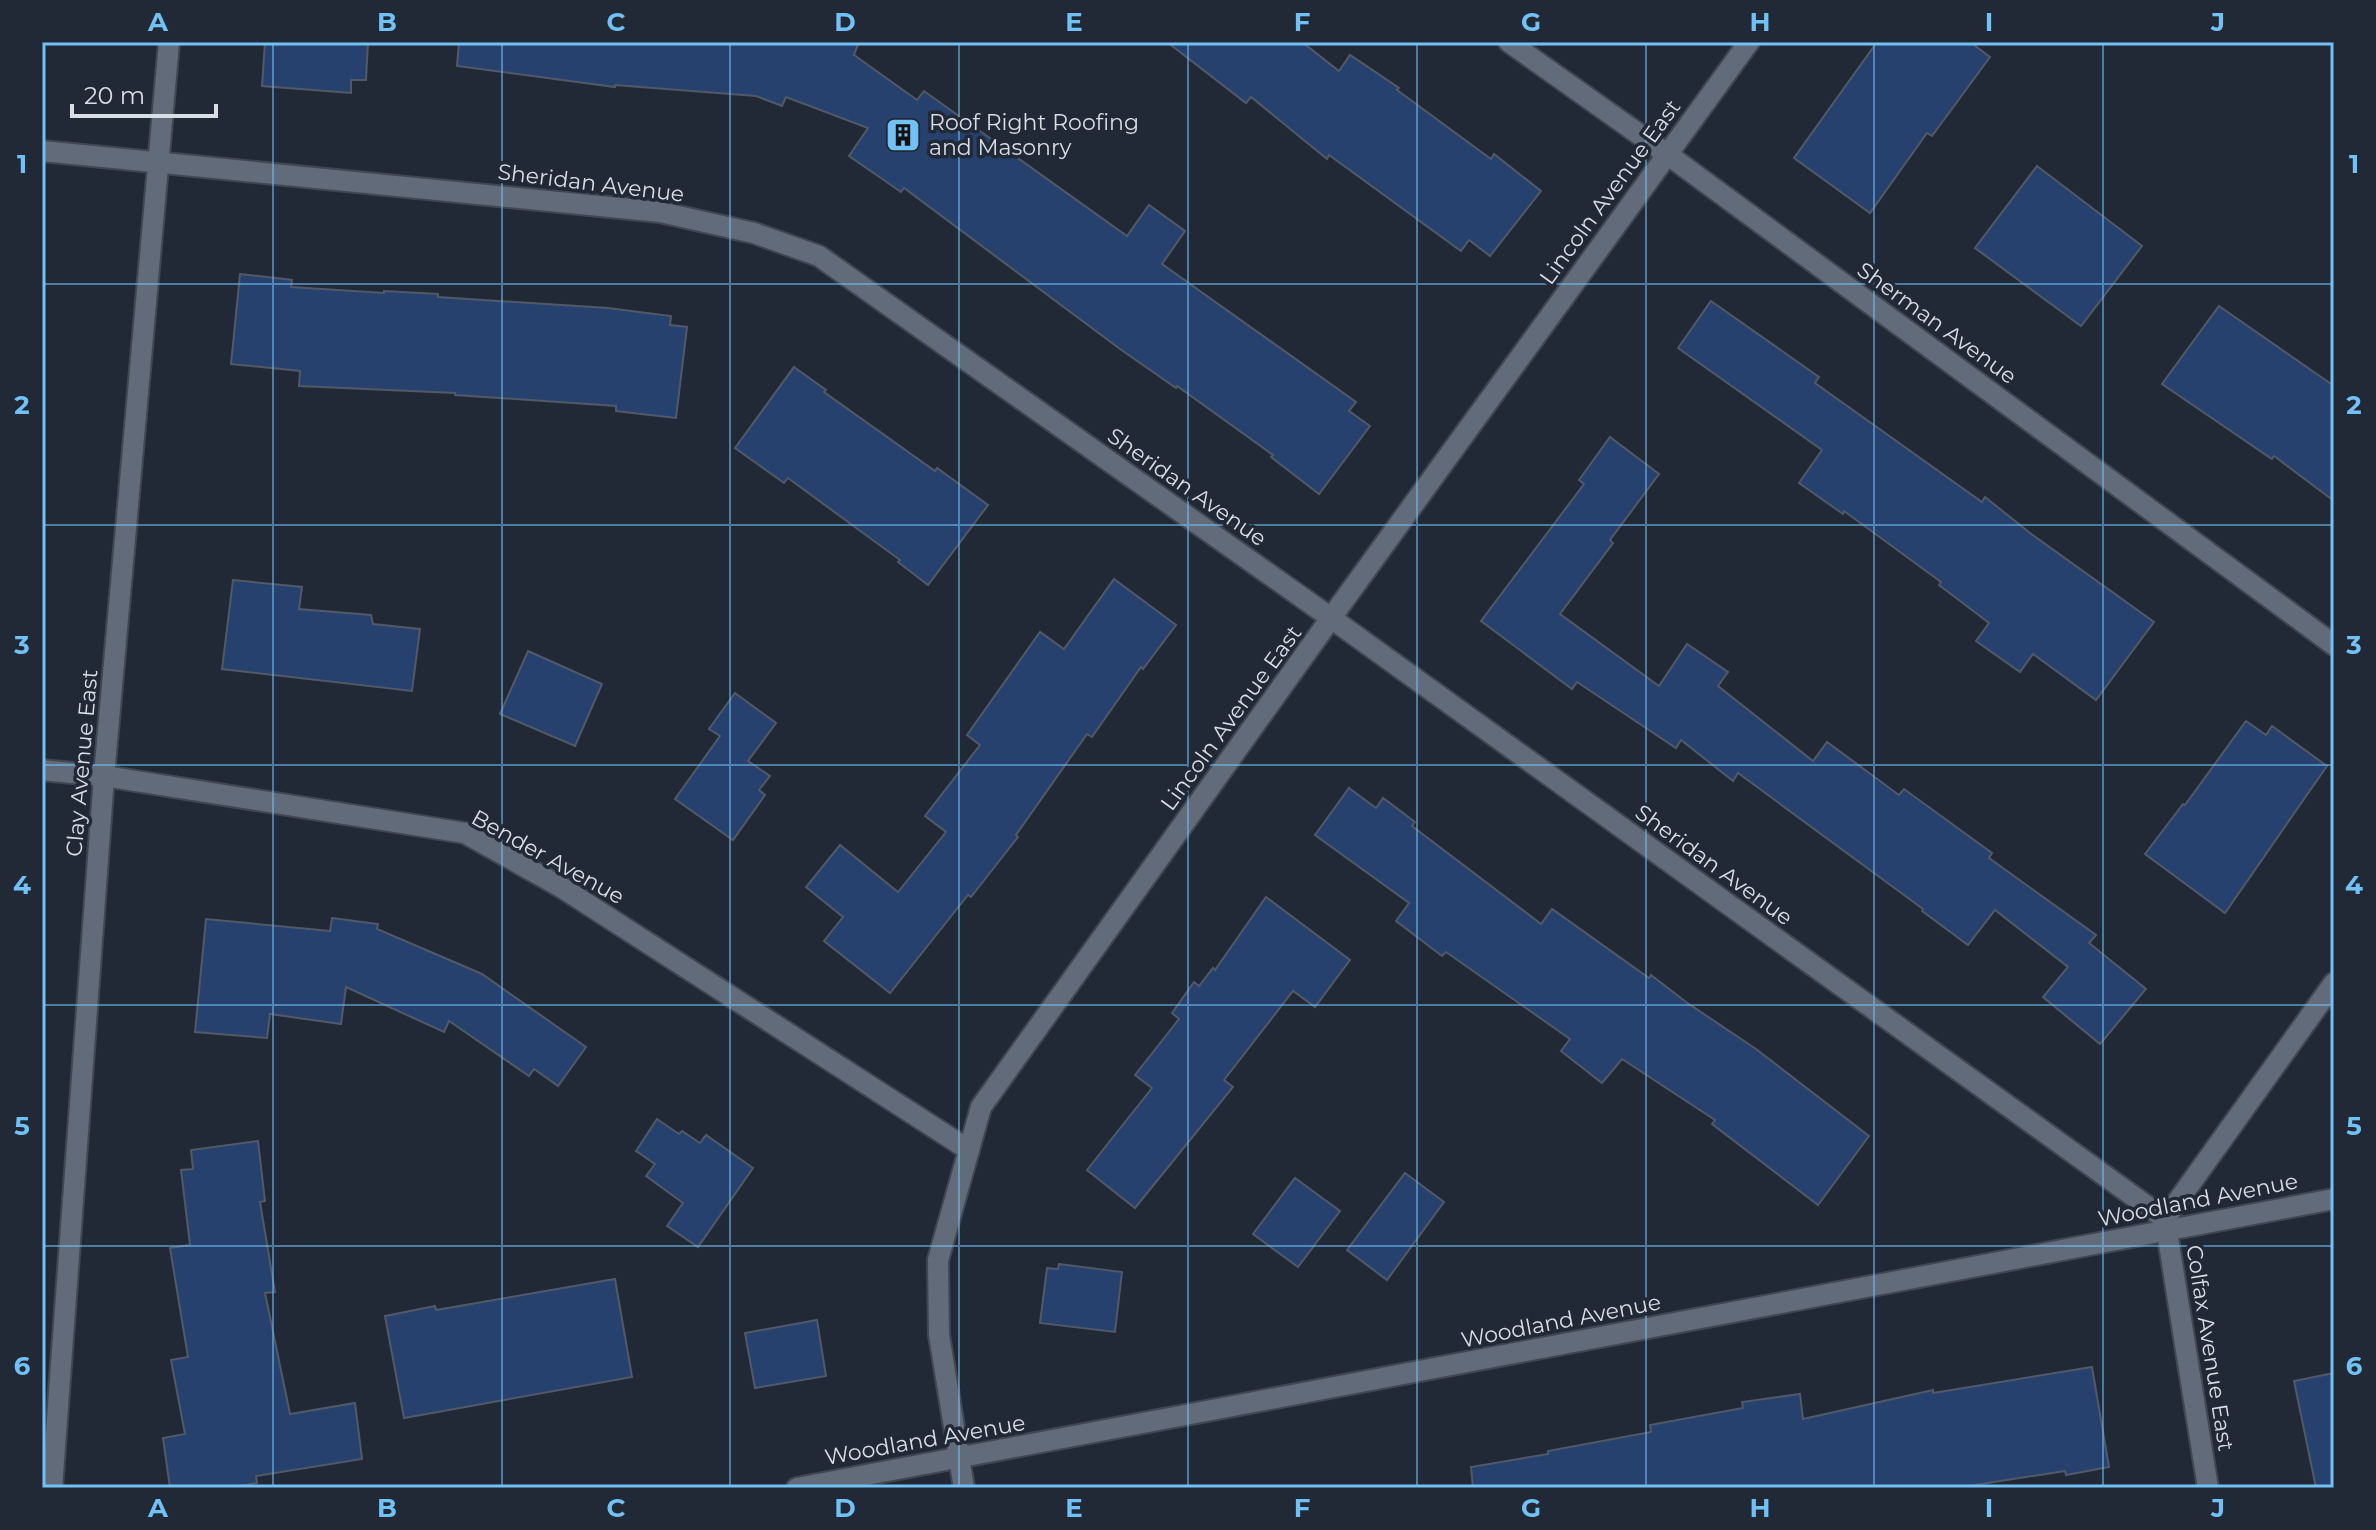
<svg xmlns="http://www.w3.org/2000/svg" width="2376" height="1530" font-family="Montserrat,sans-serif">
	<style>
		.building { fill: #27416f; stroke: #515968; stroke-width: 2 }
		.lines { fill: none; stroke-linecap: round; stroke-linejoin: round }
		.minor-casing { stroke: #404751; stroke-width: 24 }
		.tertiary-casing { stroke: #404751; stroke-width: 24 }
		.minor { stroke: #626b7a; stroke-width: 20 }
		.tertiary { stroke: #626b7a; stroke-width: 20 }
		.grid { fill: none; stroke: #72c1f5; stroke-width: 2; stroke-opacity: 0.55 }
		.labels { text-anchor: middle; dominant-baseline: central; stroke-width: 7; stroke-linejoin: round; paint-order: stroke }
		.poi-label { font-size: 22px; fill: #d8dde6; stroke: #222936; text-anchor: start }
		.street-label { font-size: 22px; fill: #d8dde6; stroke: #222936 }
		.neatline { fill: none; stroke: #72c1f5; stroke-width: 3 }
		.grid-label { font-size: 26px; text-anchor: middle; font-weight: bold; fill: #72c1f5 }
	</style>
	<rect width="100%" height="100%" fill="#222936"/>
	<g class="building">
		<polygon points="265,42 368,42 366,80 351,80 351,93 262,86"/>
		<polygon points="459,42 859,42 854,55 917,100 924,91 1127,236 1149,205 1185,231 1162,264 1356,402 1349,411 1370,426 1319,494 1271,457 1273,455 1177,386 1176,388 1120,349 904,188 901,192 849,156 868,128 786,97 782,106 756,96 615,85 615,87 457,66"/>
		<polygon points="1167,42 1302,42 1339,71 1350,55 1399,88 1397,90 1491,159 1494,154 1541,191 1490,256 1469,240 1461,251 1329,155 1327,159 1251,97 1246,103"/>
		<polygon points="1877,42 1970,42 1990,57 1932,136 1927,133 1870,213 1794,158"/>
		<polygon points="2037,166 2142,246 2081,326 1975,248"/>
		<polygon points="240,274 292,280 291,287 384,293 384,291 438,294 438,297 608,308 671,316 670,325 687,327 676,418 616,411 616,406 455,395 455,393 299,386 300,371 231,364"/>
		<polygon points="1711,301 1819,377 1815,383 1982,502 1985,497 2030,533 2154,622 2096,700 2033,654 2020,672 1976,641 1989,623 1939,585 1941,582 1844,511 1843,514 1799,483 1822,450 1678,348"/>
		<polygon points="2219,306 2334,386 2334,501 2274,456 2272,459 2162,384"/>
		<polygon points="794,367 826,390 824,392 935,471 937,468 988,505 928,585 898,562 900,560 788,478 784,483 735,448"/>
		<polygon points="1610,437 1659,474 1610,540 1613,543 1560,614 1659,686 1687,644 1728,672 1718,686 1813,761 1827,742 1899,795 1904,789 1992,853 1989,858 2096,935 2089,943 2146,989 2100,1044 2043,997 2068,967 1995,910 1968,945 1922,911 1923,909 1738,773 1733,781 1681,740 1676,748 1577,682 1572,689 1481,621 1584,484 1579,480"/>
		<polygon points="1114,579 1176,625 1143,669 1141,667 1092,737 1087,734 1016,835 1018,837 971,897 968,895 890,993 824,941 843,917 806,887 840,845 898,892 946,832 925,816 980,745 967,735 1040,632 1064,649"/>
		<polygon points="233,580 302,587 299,609 371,615 373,624 420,629 412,691 222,669"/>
		<polygon points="528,651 602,684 575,746 500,714"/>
		<polygon points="735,693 776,723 748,761 770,776 759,790 765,795 733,840 675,799 720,736 709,729"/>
		<polygon points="2246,721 2266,735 2272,726 2327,766 2225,913 2145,854 2183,804 2185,805"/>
		<polygon points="1349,788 1376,808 1383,798 1415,822 1412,826 1541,924 1552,909 1649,978 1651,975 1686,1002 1756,1049 1869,1136 1818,1205 1712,1124 1715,1120 1622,1059 1602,1083 1561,1051 1570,1039 1446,952 1442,956 1396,921 1409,903 1315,835"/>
		<polygon points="1266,897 1350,960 1315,1007 1293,991 1224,1080 1233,1087 1135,1208 1087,1170 1152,1088 1135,1075 1179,1019 1172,1013 1194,982 1199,986 1213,968 1215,970"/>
		<polygon points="332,918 378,924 377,929 482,974 586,1047 558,1086 534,1069 529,1076 449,1021 444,1032 346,987 341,1024 270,1014 267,1038 195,1032 206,919 330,931"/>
		<polygon points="657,1119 679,1134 682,1131 700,1143 706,1135 753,1168 698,1247 667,1226 683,1203 646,1176 655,1164 636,1151"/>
		<polygon points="258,1141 265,1201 260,1202 275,1292 265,1293 290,1414 355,1403 362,1459 256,1476 257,1483 224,1488 170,1488 163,1438 185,1434 171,1360 188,1357 170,1248 190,1245 181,1170 193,1169 191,1150"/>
		<polygon points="1405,1173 1444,1202 1387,1280 1347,1250"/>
		<polygon points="1295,1178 1340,1211 1298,1267 1253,1234"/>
		<polygon points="1059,1264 1122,1272 1115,1332 1040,1323 1047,1268 1058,1269"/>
		<polygon points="615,1279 632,1377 404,1418 385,1316 435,1306 436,1310"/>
		<polygon points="817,1320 826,1376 755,1388 745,1333"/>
		<polygon points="2092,1367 2109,1467 2066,1475 2065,1471 1956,1488 1473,1488 1471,1467 1548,1454 1548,1451 1651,1432 1650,1425 1743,1408 1742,1402 1800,1394 1803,1419 1933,1390 1933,1393"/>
		<polygon points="2334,1373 2334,1487 2316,1488 2294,1381"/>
	</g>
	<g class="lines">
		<g class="minor-casing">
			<g id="minor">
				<polyline points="1509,42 1667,154 2334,645"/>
				<polyline points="42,151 660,212 754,233 819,256 1331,618 2165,1219"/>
				<polyline points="42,770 104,776 465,833 561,887 969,1150"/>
				<polyline points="52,1488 104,776 169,42"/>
				<polyline points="797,1488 2334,1199"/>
				<polyline points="2208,1488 2165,1219 2334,983"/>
			</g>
		</g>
		<g class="tertiary-casing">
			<polyline id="tertiary" points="964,1488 939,1335 938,1260 981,1107 1331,618 1749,42"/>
		</g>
		<use href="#minor" class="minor"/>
		<use href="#tertiary" class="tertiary"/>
	</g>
	<path class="grid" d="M273 42V1488M502 42V1488M730 42V1488M959 42V1488M1188 42V1488M1417 42V1488M1646 42V1488M1874 42V1488M2103 42V1488M42 284H2334M42 525H2334M42 765H2334M42 1005H2334M42 1246H2334"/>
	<defs>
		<g id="building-square" transform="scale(1.8)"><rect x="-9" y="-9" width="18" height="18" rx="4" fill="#72c1f5" stroke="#222936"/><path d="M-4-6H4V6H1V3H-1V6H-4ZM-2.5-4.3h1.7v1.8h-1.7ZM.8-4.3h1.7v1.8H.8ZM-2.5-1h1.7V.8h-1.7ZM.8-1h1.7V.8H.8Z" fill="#111"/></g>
	</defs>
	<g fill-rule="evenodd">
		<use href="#building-square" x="903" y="135"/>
	</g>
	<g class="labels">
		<g class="poi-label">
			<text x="929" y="122">Roof Right Roofing<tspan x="929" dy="25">and Masonry</tspan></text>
		</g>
		<g class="street-label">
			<text transform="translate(591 183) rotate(7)">Sheridan Avenue</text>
			<text transform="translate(1610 192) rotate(-54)">Lincoln Avenue East</text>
			<text transform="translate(1937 323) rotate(36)">Sherman Avenue</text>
			<text transform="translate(1187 487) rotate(35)">Sheridan Avenue</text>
			<text transform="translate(1231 718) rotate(-54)">Lincoln Avenue East</text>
			<text transform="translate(82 763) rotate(-85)">Clay Avenue East</text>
			<text transform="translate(548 857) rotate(29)">Bender Avenue</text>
			<text transform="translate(1714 865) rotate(36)">Sheridan Avenue</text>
			<text transform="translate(2198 1200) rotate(-11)">Woodland Avenue</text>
			<text transform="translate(1561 1321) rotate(-11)">Woodland Avenue</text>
			<text transform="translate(2210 1348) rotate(81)">Colfax Avenue East</text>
			<text transform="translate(925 1440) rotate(-10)">Woodland Avenue</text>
		</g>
	</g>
	<rect width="2376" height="1530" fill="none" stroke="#222936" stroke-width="88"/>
	<path d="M72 104v12h144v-12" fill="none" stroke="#d8dde6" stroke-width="4"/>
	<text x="84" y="104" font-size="24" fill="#d8dde6" stroke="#222936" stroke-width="6" paint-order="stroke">20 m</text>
	<rect x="44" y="44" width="2288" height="1442" class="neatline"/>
	<g class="grid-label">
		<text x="158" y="31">A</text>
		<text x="387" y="31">B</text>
		<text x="616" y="31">C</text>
		<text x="845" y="31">D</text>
		<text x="1074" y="31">E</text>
		<text x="1302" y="31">F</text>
		<text x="1531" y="31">G</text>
		<text x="1760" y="31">H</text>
		<text x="1989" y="31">I</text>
		<text x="2218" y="31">J</text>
		<text x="22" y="173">1</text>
		<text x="2354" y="173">1</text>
		<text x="22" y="414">2</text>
		<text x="2354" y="414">2</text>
		<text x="22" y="654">3</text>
		<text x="2354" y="654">3</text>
		<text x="22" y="894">4</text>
		<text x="2354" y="894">4</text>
		<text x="22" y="1135">5</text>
		<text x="2354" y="1135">5</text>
		<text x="22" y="1375">6</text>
		<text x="2354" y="1375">6</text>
		<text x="158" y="1517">A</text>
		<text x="387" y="1517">B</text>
		<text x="616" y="1517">C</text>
		<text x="845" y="1517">D</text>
		<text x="1074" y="1517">E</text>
		<text x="1302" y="1517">F</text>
		<text x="1531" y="1517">G</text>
		<text x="1760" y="1517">H</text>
		<text x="1989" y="1517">I</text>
		<text x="2218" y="1517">J</text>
	</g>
</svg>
